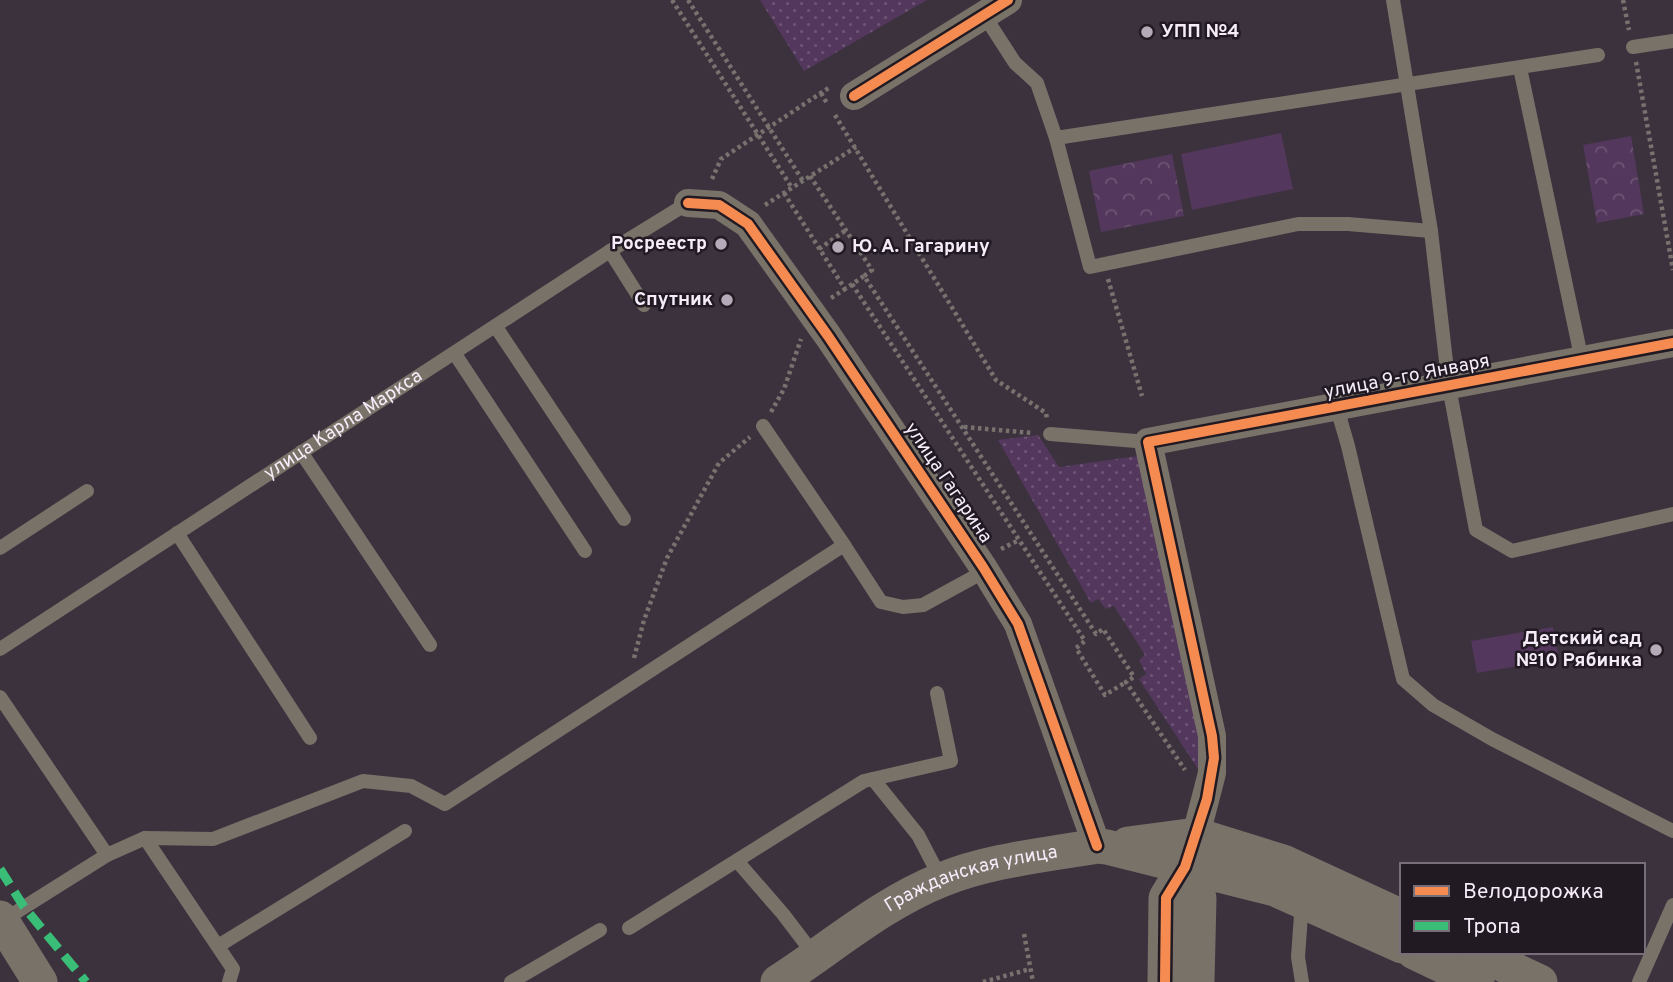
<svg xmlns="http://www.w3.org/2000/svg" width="1673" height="982" font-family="Overpass,sans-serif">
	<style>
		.grass { fill: url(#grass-dots) }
		.park { fill: url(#park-crowns) }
		.pitch { fill: #54375c }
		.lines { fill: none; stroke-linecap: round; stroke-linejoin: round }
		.path { stroke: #78726e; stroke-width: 4.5; stroke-dasharray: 3.5 3.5; stroke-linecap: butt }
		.service { stroke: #787268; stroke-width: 14 }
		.minor { stroke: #787268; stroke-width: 28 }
		.tertiary { stroke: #787268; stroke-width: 35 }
		.quiet { stroke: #3abd76; stroke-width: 9; stroke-dasharray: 18 9; stroke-linecap: butt }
		.cycleway-casing { stroke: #211a23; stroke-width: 15 }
		.cycleway { stroke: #f68b52; stroke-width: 10 }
		.poi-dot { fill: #b5abb8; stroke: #211a23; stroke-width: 2.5 }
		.labels { text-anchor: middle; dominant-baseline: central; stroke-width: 5; stroke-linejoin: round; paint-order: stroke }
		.poi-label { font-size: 19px; font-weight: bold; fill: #f6ecf9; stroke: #211a23; text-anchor: end }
		.street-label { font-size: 19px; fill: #f6ecf9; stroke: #211a23 }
	</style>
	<defs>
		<pattern id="grass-dots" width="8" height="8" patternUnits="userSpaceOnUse" patternTransform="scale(1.75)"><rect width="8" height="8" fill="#54375c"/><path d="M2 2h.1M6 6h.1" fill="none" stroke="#6d5474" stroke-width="1.8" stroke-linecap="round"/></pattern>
		<pattern id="park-crowns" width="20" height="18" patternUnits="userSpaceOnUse" patternTransform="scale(1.75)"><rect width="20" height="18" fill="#54375c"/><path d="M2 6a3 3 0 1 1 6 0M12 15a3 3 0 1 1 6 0" fill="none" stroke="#6d5474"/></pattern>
	</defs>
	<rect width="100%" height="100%" fill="#3b323e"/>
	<g class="grass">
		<polygon points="760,0 927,0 804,71"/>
		<polygon points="1038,435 1059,467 1138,456 1200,738 1198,769 1139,679 1146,674 1139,660 1145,655 1114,606 1106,609 1098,599 1091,603 998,440"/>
	</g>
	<g class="park">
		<polygon points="1631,136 1644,214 1597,223 1583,145"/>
		<polygon points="1172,154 1184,216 1101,232 1089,171"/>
	</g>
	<g class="pitch">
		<polygon points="1281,133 1293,189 1192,210 1181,154"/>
		<polygon points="1553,627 1559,659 1477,673 1471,641"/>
	</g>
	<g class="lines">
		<g class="path">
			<polyline points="672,0 792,188"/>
			<polyline points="688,0 803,181"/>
			<polyline points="1623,0 1629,30"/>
			<polyline points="1636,62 1673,270"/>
			<polyline points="821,93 828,105"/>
			<polyline points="835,115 996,380 1046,413 1047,419"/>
			<polyline points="810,176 872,270 864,276 1096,634 1103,629 1134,677 1126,682 1185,770"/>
			<polyline points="712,179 721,159 830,87"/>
			<polyline points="784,193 845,289 864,276"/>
			<polyline points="765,205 856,147"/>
			<polyline points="819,249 846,230"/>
			<polyline points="1108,279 1142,396"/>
			<polyline points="852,284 1085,641 1076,648 1105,695 1126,682"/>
			<polyline points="831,298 845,289"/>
			<polyline points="771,412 784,389 801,339"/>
			<polyline points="964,427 1032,433"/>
			<polyline points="1001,549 1019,540"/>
			<polyline points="634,658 644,620 667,558 719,463 750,437"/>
			<polyline points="1024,934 1033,982"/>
			<polyline points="983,982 1030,969"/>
		</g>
		<g class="service">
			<polyline points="1393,0 1431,231 1449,387 1476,530 1512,551 1673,514"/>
			<polyline points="984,15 1015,63 1037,83 1056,138 1090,267 1298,224 1348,224 1431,231"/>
			<polyline points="1633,47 1673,41"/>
			<polyline points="1520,68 1582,361"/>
			<polyline points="1056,138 1598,55"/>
			<polyline points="610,251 644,305"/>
			<polyline points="496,327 624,519"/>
			<polyline points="455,354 585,551"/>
			<polyline points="1337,408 1348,446 1403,679 1433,705 1492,739 1673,831"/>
			<polyline points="763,426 844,545"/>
			<polyline points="1050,434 1148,442"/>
			<polyline points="301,452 430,645"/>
			<polyline points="177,533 310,738"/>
			<polyline points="0,548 87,491"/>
			<path id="s1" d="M0 649 610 251 688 203"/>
			<polyline points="0,697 107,855 145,838 233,969 229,982"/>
			<polyline points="873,779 918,835 941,879"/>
			<polyline points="145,838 213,839 363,781 411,786 445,804 844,545 881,602 903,607 923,605 985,571"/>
			<polyline points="737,861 783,914 815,956"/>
			<polyline points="2,921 107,855"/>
			<polyline points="629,928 864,781 951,761 937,693"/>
			<polyline points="218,946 405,831"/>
			<polyline points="511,982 600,930"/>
			<polyline points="1302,982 1298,957 1302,901"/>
			<polyline points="1639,982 1673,905"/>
		</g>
		<g class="minor">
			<polyline points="854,96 1008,0"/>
			<polyline points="688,203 719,205 748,224 828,336 983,567 1018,624 1097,846"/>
			<polyline points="1196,835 1212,773 1212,736 1148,442 1673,343"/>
		</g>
		<g class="tertiary">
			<polyline points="1128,844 1196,835 1283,862 1402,917"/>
			<polyline points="1185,867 1199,898 1197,982"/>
			<polyline points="0,918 40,982"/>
			<polyline points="1414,952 1477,982"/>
			<polyline points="1476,952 1540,982"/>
			<path id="s2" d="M778 982C831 948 881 904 941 880 990 860 1046 855 1097 846L1107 847 1275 889 1402 946"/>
			<polyline points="1165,982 1166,898 1185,867 1192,845"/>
		</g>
		<polyline class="quiet" points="0,869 24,907 86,982"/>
		<g class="cycleway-casing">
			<g id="cycleway">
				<polyline points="854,96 1008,0"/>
				<polyline points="688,203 719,205 748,224 828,336 983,567 1018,624 1097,846"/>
				<polyline points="1165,982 1166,898 1185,867 1207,799 1214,758 1212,736 1148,442 1673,343"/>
			</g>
		</g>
		<use href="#cycleway" class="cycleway"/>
	</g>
	<g class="poi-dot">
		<circle cx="1147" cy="32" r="7"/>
		<circle cx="721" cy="244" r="7"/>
		<circle cx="838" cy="247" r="7"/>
		<circle cx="727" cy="300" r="7"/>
		<circle cx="1656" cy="650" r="7"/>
	</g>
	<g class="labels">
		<g class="poi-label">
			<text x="1161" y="32" text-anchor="start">УПП №4</text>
			<text x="707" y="244">Росреестр</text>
			<text x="852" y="247" text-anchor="start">Ю. А. Гагарину</text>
			<text x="713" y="300">Спутник</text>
			<text x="1642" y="639">Детский сад<tspan x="1642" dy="22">№10 Рябинка</tspan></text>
		</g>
		<g class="street-label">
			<text transform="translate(1407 377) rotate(-11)">улица 9-го Января</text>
			<text stroke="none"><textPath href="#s1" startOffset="410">улица Карла Маркса</textPath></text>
			<text transform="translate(948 483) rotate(56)">улица Гагарина</text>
			<text stroke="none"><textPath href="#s2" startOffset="222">Гражданская улица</textPath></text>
		</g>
	</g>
	<rect x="1400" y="863" width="245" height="91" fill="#211a23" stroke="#766e79" stroke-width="2"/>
	<rect x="1414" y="886" width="35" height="10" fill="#f68b52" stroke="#766e79" stroke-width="2"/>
	<text x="1463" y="898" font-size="21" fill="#f6ecf9">Велодорожка</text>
	<rect x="1414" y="921" width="35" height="10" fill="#3abd76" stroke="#766e79" stroke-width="2"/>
	<text x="1463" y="933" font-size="21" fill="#f6ecf9">Тропа</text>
</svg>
